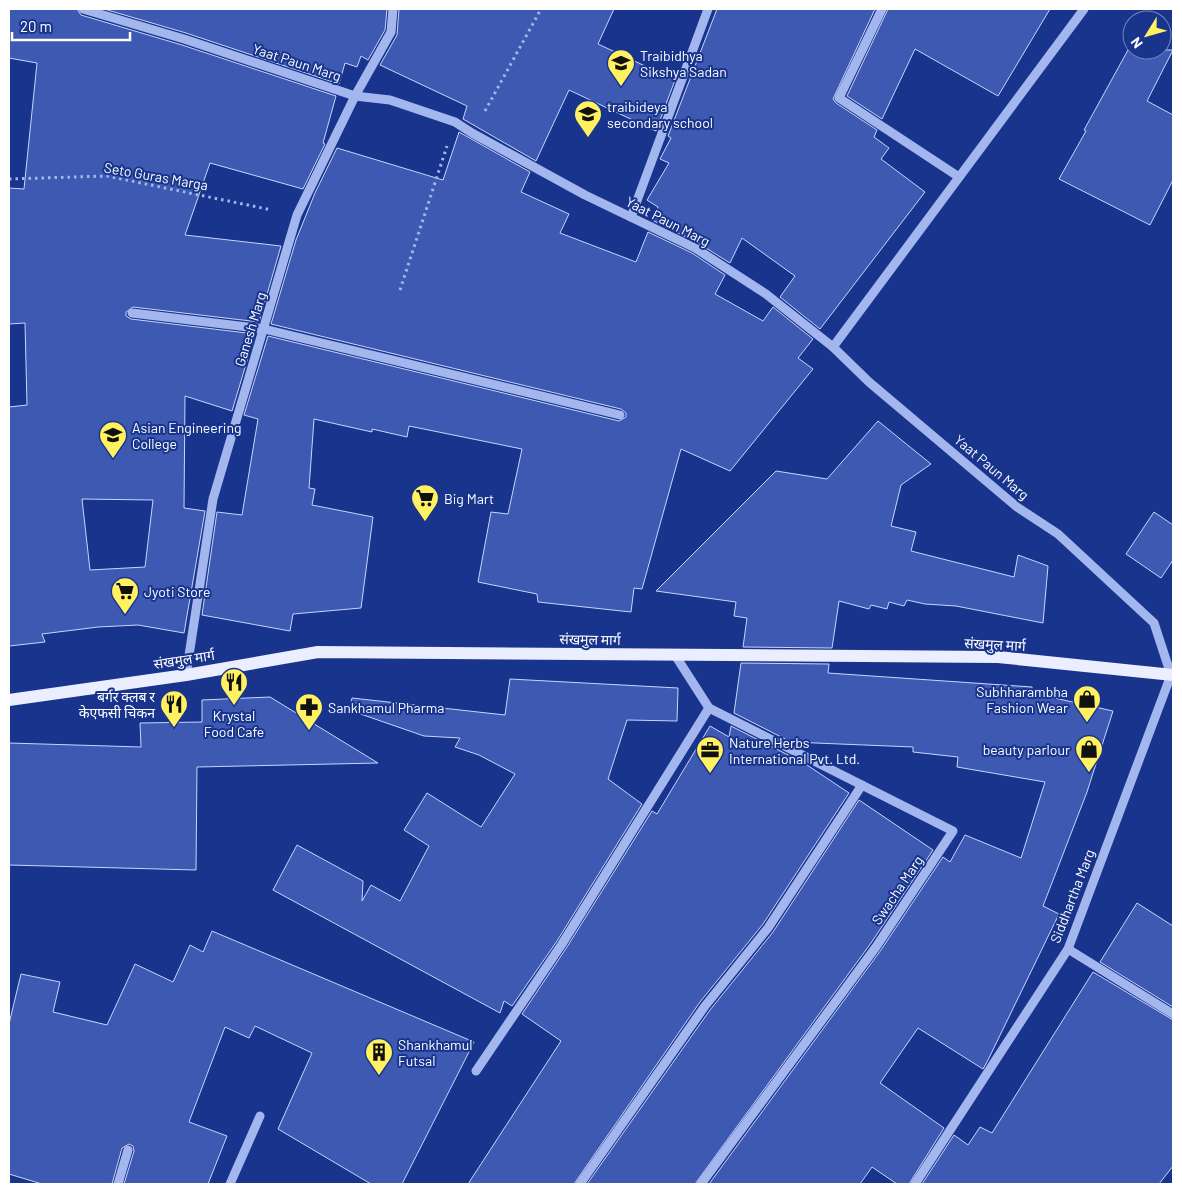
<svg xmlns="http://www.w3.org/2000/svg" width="1182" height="1193" font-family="Barlow,'Noto Sans Devanagari',sans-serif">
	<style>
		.building { fill: #3d59b2; stroke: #c9d5fa; fill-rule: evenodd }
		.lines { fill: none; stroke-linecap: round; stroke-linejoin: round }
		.path { stroke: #a3b6ee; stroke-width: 3; stroke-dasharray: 2.5 4; stroke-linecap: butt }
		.minor { stroke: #a3b6ee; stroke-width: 9 }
		.major { stroke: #eaeeff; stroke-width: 12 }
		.labels { text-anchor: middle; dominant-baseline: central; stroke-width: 4; stroke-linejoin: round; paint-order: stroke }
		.poi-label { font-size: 14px; fill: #fff; stroke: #18348c; text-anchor: start }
		.street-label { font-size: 14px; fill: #fff; stroke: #18348c }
	</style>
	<rect width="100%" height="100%" fill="#18348c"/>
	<g class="building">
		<path d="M9 9H77L81 15 182 45 336 96 323 143 325 144 303 189 210 163 185 235 281 246 259 322 133 307 126 312V316L131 319 255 334 232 411 185 396 184 508 205 511 184 633 138 625 98 627 42 634 45 642 9 646V407L27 405 25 323 9 324V188L24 189 37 63 9 58ZM82 499 153 500 145 567 90 570Z"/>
		<polygon points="104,9 387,9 385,30 368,60 361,56 357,67 345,63 339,84 186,33"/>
		<polygon points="399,9 614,9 598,44 675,80 656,131 569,90 536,161 463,119 467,106 380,65 397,35"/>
		<polygon points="717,9 875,9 833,99 836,103 877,130 874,137 889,148 881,159 925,192 820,329 780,297 795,276 742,238 730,263 698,243 652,220 658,207 647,200 669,163 660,159 671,138 668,136"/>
		<polygon points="888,9 1050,9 998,96 915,49 882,119 847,96"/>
		<polygon points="1128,50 1173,50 1147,101 1173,115 1173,180 1150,225 1059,179 1086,131 1084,130"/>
		<polygon points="459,132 530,172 521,192 569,214 560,233 636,262 648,232 692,253 725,275 715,294 763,321 773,307 813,339 798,358 813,369 730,471 681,449 642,589 634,588 631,612 538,602 537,594 478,582 491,512 508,514 522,449 409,426 407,437 372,429 372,432 314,419 309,488 315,489 312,505 373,517 361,608 293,614 290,631 202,615 217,512 242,515 258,419 244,415 268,336 619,421 626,417 626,413 621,409 271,324 296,240 315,193 337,148 443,180"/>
		<polygon points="878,421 931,464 901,485 891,526 916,532 911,551 1014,577 1018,555 1048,566 1043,623 956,606 925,604 907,600 904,606 889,602 887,609 871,605 869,609 839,601 832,648 743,647 747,618 734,616 736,602 656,591 776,471 827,479"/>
		<polygon points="1154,512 1173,525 1173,560 1161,578 1126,554"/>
		<polygon points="741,663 829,664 828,673 1032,687 1032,693 1113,711 1087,792 1043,906 1059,914 987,1062 983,1069 918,1028 880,1083 944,1128 909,1184 897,1184 872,1167 860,1184 709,1184 881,950 943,857 950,862 965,835 1021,858 1045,782 957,767 958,757 913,752 913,747 791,742 734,713"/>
		<polygon points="510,679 678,688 677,721 627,720 608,779 642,804 557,941 512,1006 504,1001 500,1013 273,890 297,845 363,881 362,901 371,885 400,901 429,846 404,830 427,793 481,827 515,774 479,755 455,747 460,738 424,736 349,710 352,698 505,715"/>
		<polygon points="270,697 378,763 197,767 196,870 9,865 9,743 141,747 140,723 202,722 202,700"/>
		<polygon points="710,726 729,737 731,726 804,763 849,793 763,924 700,1002 574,1184 468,1184 561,1041 522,1014 567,947 652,811 657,814"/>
		<polygon points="859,800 933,850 871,943 695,1184 587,1184 710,1010 773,932"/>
		<polygon points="1137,903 1173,926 1173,1007 1100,962"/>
		<polygon points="212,931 474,1042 402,1184 371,1184 278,1129 312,1053 255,1026 249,1038 225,1027 189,1122 227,1136 208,1184 124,1184 134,1151 133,1146 129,1144 122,1148 112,1184 42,1184 9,1174 9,1024 21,974 60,982 53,1012 107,1025 135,964 173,982 190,945 203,952"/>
		<polygon points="1093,972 1173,1020 1173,1166 1159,1184 922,1184 954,1135 968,1145 980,1127 992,1133"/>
	</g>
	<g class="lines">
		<g class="path">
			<polyline points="485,111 541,9"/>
			<polyline points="9,179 107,176 272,210"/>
			<polyline points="400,290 447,146"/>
		</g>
		<g class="minor">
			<polyline points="83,9 184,39 355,96 390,100 455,122 472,133 585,195 695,248 766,294 833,347 869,382 1017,507 1058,534 1154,623 1171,675 1068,949 915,1184"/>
			<polyline points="882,9 839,98 959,177"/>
			<polyline points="631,217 708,9"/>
			<polyline points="132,313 264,329 620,415"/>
			<polyline points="833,347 1084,9"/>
			<polyline points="186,675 213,499 297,215 355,96 391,32 393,9"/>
			<polyline points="1068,949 1173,1014"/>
			<polyline points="476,1071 562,944 709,708 675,655"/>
			<polyline points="118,1184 128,1150"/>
			<polyline points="230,1184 260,1116"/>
			<polyline points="580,1184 705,1006 768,928 862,785"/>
			<polyline points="701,1184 876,947 953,831 709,708"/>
		</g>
		<polyline class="major" points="9,700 186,675 318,652 998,657 1173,675"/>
	</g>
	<defs>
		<g id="school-pin" transform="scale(1.4375)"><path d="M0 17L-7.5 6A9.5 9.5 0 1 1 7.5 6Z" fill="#fff160" stroke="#18348c"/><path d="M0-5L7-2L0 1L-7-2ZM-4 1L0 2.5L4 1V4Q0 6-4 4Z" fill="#111"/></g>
		<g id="university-pin" transform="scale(1.4375)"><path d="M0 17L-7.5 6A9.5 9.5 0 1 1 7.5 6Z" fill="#fff160" stroke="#18348c"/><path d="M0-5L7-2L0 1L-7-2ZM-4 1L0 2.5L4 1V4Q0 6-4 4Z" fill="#111"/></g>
		<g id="supermarket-pin" transform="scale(1.4375)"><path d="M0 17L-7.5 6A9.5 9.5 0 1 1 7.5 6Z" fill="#fff160" stroke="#18348c"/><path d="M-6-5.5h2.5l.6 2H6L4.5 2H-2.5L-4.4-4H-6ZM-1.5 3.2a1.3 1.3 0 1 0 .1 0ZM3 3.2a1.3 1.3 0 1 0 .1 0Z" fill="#111"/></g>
		<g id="restaurant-pin" transform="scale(1.4375)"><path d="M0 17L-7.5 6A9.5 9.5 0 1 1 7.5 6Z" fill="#fff160" stroke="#18348c"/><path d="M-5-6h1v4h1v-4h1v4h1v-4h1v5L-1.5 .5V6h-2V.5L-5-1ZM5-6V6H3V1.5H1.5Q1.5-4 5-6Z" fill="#111"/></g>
		<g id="shop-pin" transform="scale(1.4375)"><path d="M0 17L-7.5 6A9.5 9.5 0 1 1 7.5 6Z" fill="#fff160" stroke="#18348c"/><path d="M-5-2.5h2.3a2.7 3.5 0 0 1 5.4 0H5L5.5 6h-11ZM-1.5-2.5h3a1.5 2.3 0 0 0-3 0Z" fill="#111"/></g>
		<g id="pharmacy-pin" transform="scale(1.4375)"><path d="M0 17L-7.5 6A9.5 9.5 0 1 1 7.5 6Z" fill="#fff160" stroke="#18348c"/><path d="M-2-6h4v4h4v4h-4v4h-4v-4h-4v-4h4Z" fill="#111"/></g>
		<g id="office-pin" transform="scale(1.4375)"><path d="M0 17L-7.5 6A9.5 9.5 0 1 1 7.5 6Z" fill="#fff160" stroke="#18348c"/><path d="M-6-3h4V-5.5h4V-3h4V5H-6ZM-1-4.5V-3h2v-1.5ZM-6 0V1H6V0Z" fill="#111"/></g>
		<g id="building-pin" transform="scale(1.4375)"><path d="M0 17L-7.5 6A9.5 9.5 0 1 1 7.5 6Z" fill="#fff160" stroke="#18348c"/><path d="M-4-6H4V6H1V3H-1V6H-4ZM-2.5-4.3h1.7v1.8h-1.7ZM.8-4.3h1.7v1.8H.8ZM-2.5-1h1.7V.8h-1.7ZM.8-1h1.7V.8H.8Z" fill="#111"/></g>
	</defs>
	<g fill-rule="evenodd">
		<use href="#school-pin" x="621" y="63"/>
		<use href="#school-pin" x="588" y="114"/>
		<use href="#university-pin" x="113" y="435"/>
		<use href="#supermarket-pin" x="425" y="498"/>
		<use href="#supermarket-pin" x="125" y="591"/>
		<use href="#restaurant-pin" x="234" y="682"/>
		<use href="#shop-pin" x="1087" y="699"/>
		<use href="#restaurant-pin" x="174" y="704"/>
		<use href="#pharmacy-pin" x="309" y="707"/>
		<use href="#shop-pin" x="1089" y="749"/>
		<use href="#office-pin" x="710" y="750"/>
		<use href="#building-pin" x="379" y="1052"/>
	</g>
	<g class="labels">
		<g class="poi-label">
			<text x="640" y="55">Traibidhya<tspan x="640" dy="16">Sikshya Sadan</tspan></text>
			<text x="607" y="106">traibideya<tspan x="607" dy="16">secondary school</tspan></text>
			<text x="132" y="427">Asian Engineering<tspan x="132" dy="16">College</tspan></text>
			<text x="444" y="498">Big Mart</text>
			<text x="144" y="591">Jyoti Store</text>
			<text x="1068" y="691" text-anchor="end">Subhharambha<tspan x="1068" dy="16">Fashion Wear</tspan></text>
			<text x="155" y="696" text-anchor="end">बर्गर क्लब र<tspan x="155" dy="16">केएफसी चिकन</tspan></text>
			<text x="328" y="707">Sankhamul Pharma</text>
			<text x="234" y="715" text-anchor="middle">Krystal<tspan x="234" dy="16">Food Cafe</tspan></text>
			<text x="729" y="742">Nature Herbs<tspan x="729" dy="16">International Pvt. Ltd.</tspan></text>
			<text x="1070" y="749" text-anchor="end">beauty parlour</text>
			<text x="398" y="1044">Shankhamul<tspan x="398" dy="16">Futsal</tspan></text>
		</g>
		<g class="street-label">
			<text transform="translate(297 62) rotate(18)">Yaat Paun Marg</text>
			<text transform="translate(156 176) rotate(10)">Seto Guras Marga</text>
			<text transform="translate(668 221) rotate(27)">Yaat Paun Marg</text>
			<text transform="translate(250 329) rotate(-73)">Ganesh Marg</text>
			<text transform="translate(992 467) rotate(40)">Yaat Paun Marg</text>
			<text transform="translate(590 639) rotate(1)">संखमुल मार्ग</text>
			<text transform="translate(995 644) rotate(3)">संखमुल मार्ग</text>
			<text transform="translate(184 659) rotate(-9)">संखमुल मार्ग</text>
			<text transform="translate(897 890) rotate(-56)">Swacha Marg</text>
			<text transform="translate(1072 896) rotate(-69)">Siddhartha Marg</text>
		</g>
	</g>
	<rect width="1182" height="1193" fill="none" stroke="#ffffff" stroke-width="20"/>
	<g transform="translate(1147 35) rotate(233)"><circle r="24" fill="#18348c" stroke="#7485ba"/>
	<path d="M0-4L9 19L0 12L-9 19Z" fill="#fff160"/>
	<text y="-8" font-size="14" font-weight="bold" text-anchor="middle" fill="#ffffff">N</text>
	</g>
	<path d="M12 32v8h118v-8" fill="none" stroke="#ffffff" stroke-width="2.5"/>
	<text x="20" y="32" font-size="15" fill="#ffffff" stroke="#18348c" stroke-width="4" paint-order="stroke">20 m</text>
</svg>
